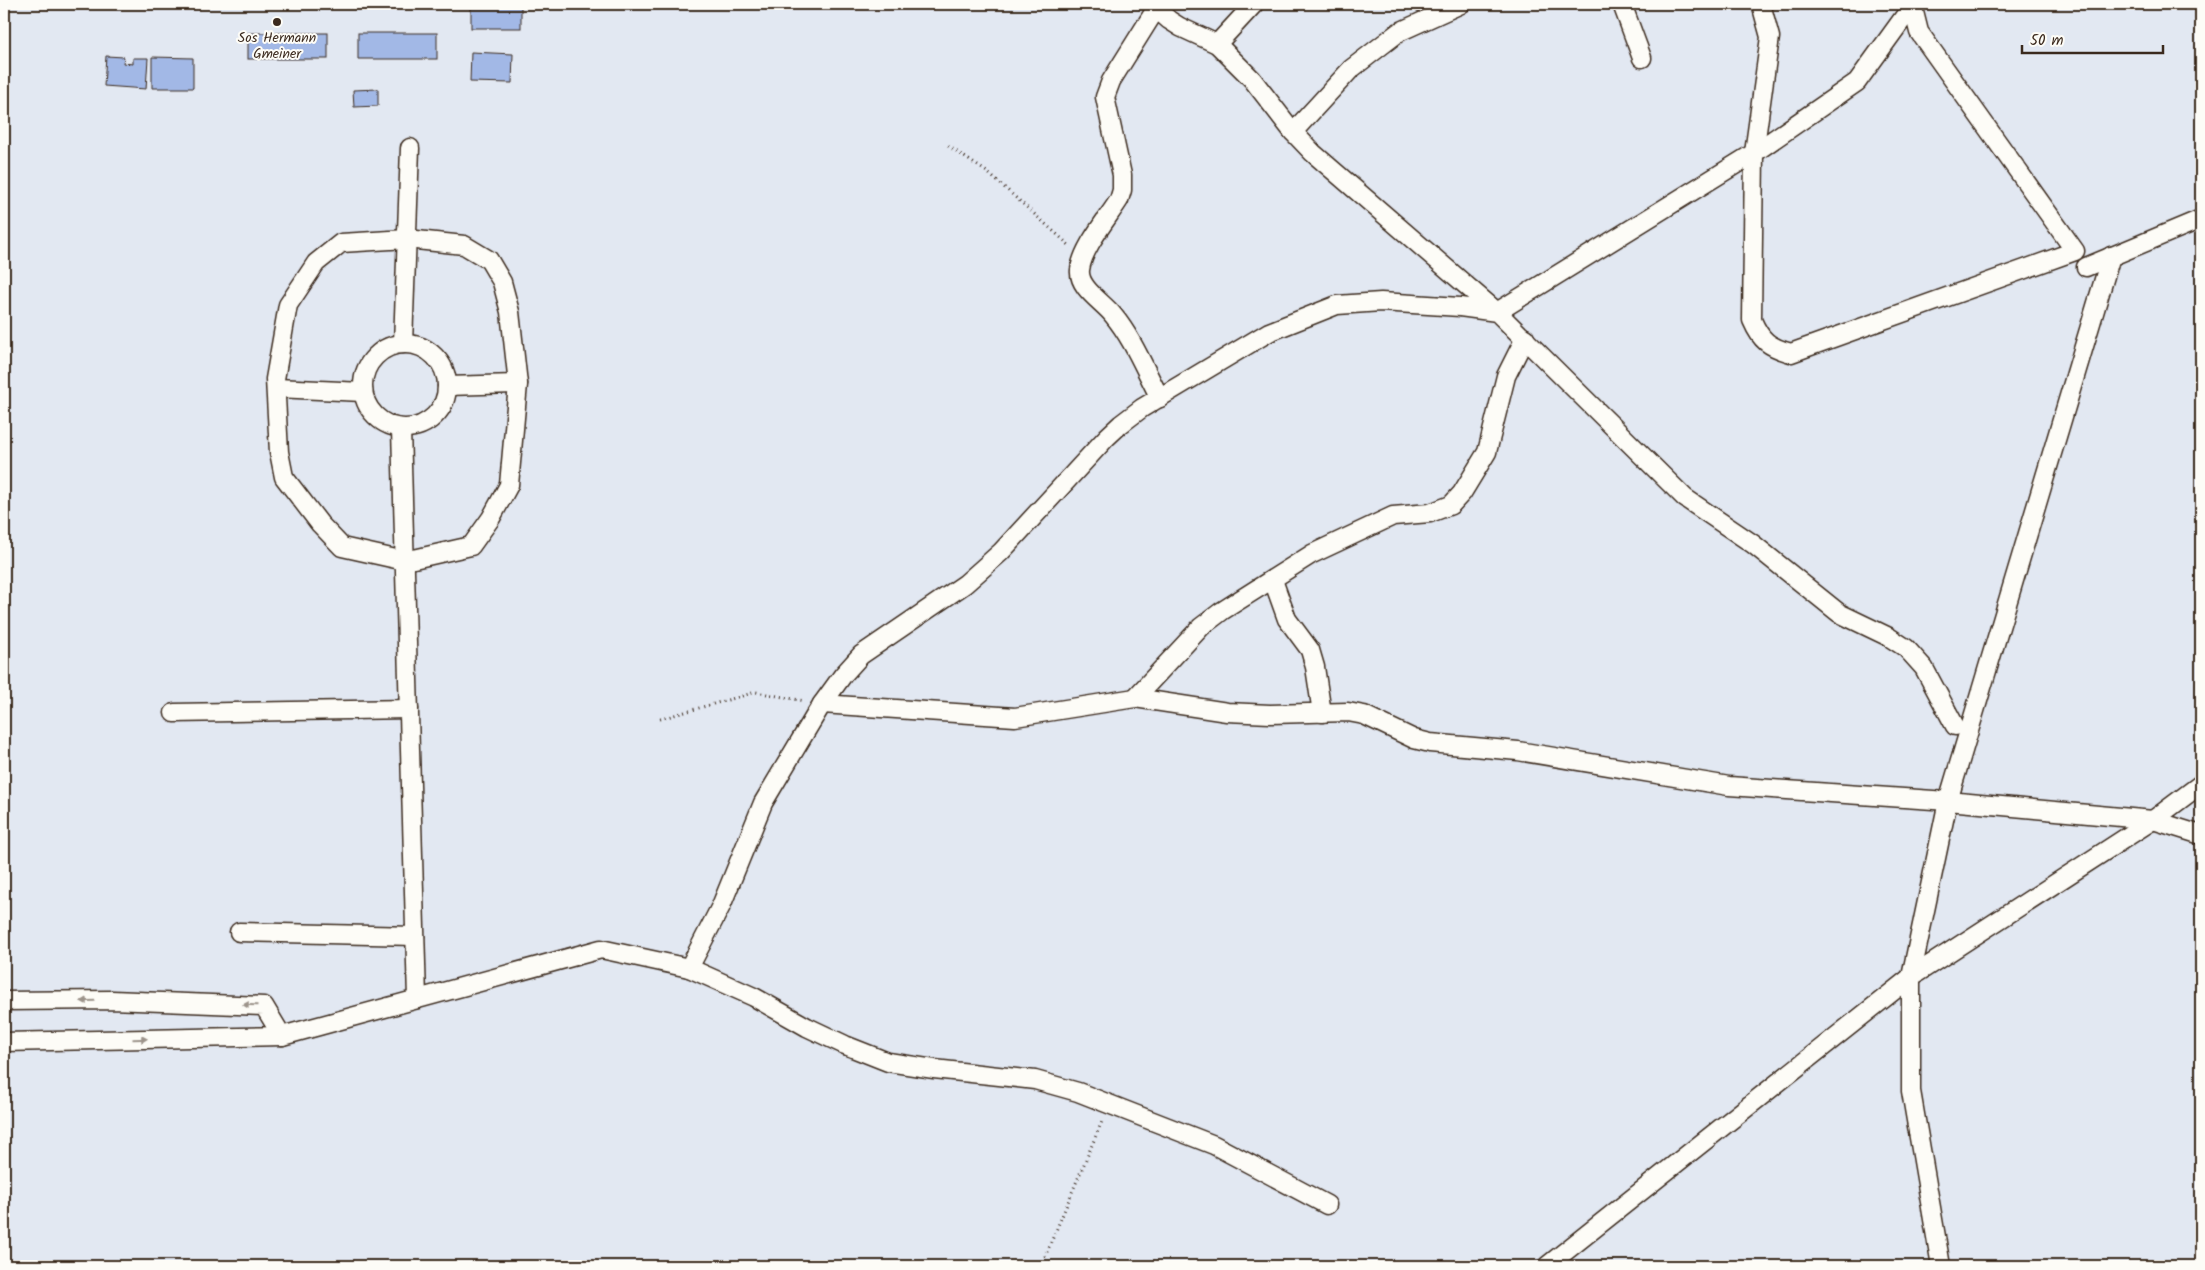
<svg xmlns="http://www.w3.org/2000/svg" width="2205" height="1270" font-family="Kalam,sans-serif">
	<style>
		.building { fill: #a2b8e6; stroke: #3b2a1e }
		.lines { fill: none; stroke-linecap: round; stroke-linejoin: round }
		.minor-casing { stroke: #3b2a1e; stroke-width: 21 }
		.path { stroke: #3b2a1e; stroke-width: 3; stroke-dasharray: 1 4; stroke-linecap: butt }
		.minor { stroke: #fdfcf7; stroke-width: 18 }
		.oneway { fill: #9c938a }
		.poi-dot { fill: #3b2a1e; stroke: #fdfcf7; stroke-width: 2 }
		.labels { text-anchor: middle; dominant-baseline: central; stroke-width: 4; stroke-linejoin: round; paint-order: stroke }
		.poi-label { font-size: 14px; fill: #3b2a1e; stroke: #fdfcf7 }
	</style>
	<rect width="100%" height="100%" fill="#e2e8f2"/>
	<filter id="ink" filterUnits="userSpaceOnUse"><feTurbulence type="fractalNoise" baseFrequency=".02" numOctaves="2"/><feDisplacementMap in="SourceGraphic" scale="10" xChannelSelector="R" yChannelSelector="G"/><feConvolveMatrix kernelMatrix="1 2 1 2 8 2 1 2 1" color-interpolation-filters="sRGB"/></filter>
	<g filter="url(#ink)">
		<g class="building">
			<rect x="471" y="4" width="50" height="24"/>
			<rect x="248" y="33" width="80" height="26"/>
			<rect x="358" y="33" width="79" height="26"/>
			<polygon points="471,52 513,54 512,83 470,82"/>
			<polygon points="106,56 124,57 123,63 133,64 133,58 148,58 146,89 104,86"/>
			<polygon points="152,57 193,58 193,88 152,88"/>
			<polygon points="378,89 378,106 354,107 353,90"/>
		</g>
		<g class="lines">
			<g class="minor-casing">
				<g id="minor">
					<polyline points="1151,4 1169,20 1180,27 1217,44 1252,79 1293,132 1313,153 1497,312 1754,153 1857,82 1912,6"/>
					<polyline points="1622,4 1642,58"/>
					<path d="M1761 4 1770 37 1754 153 1752 320C1761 341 1769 347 1791 353L2075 251 1919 32 1912 4"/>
					<path d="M1156 9 1111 81 1105 97 1122 175V190L1119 200C1107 219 1082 249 1080 270 1078 288 1103 302 1113 315 1133 339 1145 370 1160 398"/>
					<polyline points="1217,44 1254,4"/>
					<polyline points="1293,132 1351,69 1399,32 1461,4"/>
					<polygon points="407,239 464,245 489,260 502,282 510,312 518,384 509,485 491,518 471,546 405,561 342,547 320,524 284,477 279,452 275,379 288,305 316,263 341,243"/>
					<polyline points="2086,267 2201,219"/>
					<circle cx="405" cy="386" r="42"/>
					<polyline points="403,344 410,148"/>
					<polyline points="447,386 518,384"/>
					<polyline points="276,388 363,392"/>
					<polyline points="401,429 417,999"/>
					<polyline points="1273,580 1287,619 1310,650 1315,667 1322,713"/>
					<polyline points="1135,698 1201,627 1222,611 1312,554 1393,516 1430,513 1451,505 1462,493 1487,452 1506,376 1525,338"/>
					<polyline points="822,704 1015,717 1135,698 1227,712 1270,714 1348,712 1364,715 1414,739 1430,743 1518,751 1729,786 1948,801 2153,820 2201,835"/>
					<polyline points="174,713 409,709"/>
					<polyline points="239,932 415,936"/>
					<polyline points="689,968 721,906 763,803 822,704 843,675 861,655 965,584 1001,552 1107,437 1121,424 1142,408 1269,332 1337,305 1381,302 1460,307 1497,312 1685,498 1753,544 1839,613 1889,637 1906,648 1924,668 1955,726"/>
					<polyline points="4,1001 112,1000 264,1006 282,1036"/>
					<polyline points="4,1042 282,1036 601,949 689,968 754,997 807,1027 845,1045 888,1062 934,1069 1035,1080 1078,1092 1214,1145 1327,1205"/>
					<polyline points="1547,1266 1911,977 2153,820 2201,784"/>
					<polyline points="1941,1266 1911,1091 1911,977 1948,801 2111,256"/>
				</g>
			</g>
			<g class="path">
				<polyline points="948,146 987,172 1069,245"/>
				<polyline points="660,719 756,692 805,701"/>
				<polyline points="1041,1266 1103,1119"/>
			</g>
			<use href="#minor" class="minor"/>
		</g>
		<defs><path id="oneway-solid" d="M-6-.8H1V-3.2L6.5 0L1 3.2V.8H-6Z" transform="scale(1.25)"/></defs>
		<g class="oneway">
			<use href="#oneway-solid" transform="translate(88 1001) rotate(179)"/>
			<use href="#oneway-solid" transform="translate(250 1005) rotate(-178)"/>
			<use href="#oneway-solid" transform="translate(140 1039) rotate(-1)"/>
		</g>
	</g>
	<circle class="poi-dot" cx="277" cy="22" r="5"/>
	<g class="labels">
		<g class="poi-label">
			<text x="277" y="38">Sos Hermann<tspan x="277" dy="16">Gmeiner</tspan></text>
		</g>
	</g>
	<rect width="2205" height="1270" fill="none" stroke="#fdfcf7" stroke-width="20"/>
	<rect x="10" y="10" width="2185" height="1250" fill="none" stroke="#3b2a1e" stroke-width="2" filter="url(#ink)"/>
	<path d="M2022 45v8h141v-8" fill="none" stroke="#3b2a1e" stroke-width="2.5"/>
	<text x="2030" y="45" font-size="15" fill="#3b2a1e" stroke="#fdfcf7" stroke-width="4" paint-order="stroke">50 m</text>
</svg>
